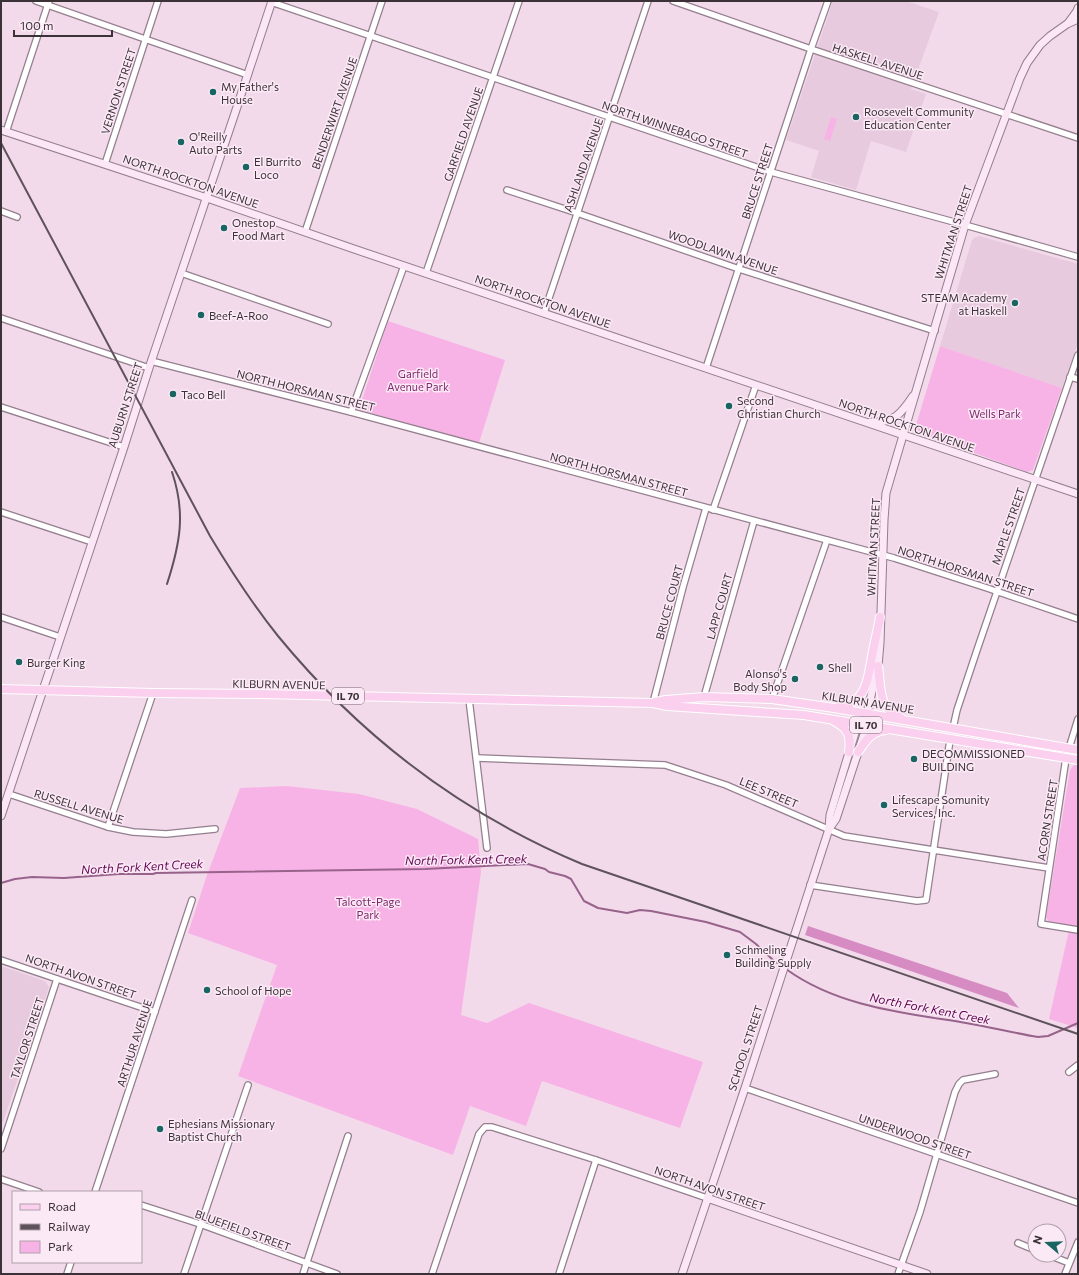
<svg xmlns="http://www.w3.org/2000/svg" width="1079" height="1275" font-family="Commissioner,sans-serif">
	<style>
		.built { fill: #e7cade }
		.green { fill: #f8b3e6 }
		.forest { fill: #d68cc3 }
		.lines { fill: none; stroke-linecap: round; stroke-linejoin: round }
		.stream { stroke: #98638b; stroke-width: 2 }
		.street-casing { stroke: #947f8e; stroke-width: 8 }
		.secondary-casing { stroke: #947f8e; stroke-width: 9 }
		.primary-casing { stroke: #fff; stroke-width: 10 }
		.street { stroke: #fff; stroke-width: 5.5 }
		.secondary { stroke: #fce7f7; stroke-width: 7 }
		.primary { stroke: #fad0ee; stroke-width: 8 }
		.rail { stroke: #5f535b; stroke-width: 2 }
		.poi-dot { fill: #186561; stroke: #fce9f6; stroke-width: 1.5 }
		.labels { text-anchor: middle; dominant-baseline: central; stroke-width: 3; stroke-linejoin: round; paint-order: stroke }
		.shield { fill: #fce9f6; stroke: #756971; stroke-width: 1 }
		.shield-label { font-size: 10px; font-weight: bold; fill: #3b3238 }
		.street-label { font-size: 11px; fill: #3b3238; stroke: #fce9f6 }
		.poi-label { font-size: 11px; fill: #3b3238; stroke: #fce9f6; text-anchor: start }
		.park-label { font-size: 11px; fill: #7f296e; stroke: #fce9f6 }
		.water-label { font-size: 12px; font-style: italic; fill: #600451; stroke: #fce9f6 }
	</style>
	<rect width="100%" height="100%" fill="#f2daeb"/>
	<g class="built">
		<polygon points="833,1 906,1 939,12 911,89 926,94 906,152 871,141 856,190 811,177 819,151 786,140"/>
		<polygon points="979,236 1078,264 1078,343 1062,388 940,346 972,240 974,238"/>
		<polygon points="1,966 45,981 49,987 3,1122 1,1121"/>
	</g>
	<g class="green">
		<polygon points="831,117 837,119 830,141 824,139"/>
		<polygon points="388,321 505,360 479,443 360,410 360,406"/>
		<polygon points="940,346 1062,388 1033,470 1027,472 919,433 916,425"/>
		<polygon points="1078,764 1078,1028 1049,1019 1070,926 1048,921 1046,917 1070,770 1074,765"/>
		<polygon points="287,786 359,794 417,809 478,839 481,872 461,1015 487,1023 529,1003 703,1062 680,1128 542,1081 526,1126 470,1106 453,1155 238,1076 277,965 188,933 207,875 240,788"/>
	</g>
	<polygon class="forest" points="808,926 1007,993 1019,1008 805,935"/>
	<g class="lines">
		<g class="stream">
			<polyline points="1,883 15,879 32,877 64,878 119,874 153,874 156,873 425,869 528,864 545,869 549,872 565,876 571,879 584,901 598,908 627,913 640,910 651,911 706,922 740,932 756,944 773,960 783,967"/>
			<path d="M786 969C838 1007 905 1013 966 1023 990 1027 1014 1033 1038 1037L1048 1036 1078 1023"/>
		</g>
		<g class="street-casing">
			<g id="street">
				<polyline points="36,1 248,75"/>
				<polyline points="673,1 811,49 1078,138"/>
				<polyline points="271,2 771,172 965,225 1078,257"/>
				<polyline points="6,132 49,1"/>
				<polyline points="105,164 158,1"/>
				<polyline points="507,190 577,213 739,269 935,331"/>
				<polyline points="1,211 17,217"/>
				<polyline points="305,232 382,1"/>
				<polyline points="181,273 328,324"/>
				<polyline points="426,273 519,1"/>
				<polyline points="544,313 648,1"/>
				<polyline points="1,318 149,368"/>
				<polyline points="151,361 351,412 894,558 987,588 1078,619"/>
				<polyline points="706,368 811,49 828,1"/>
				<polyline points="1070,377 1078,379"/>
				<polyline points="1,407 124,447"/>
				<polyline points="351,412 404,266"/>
				<polyline points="713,510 756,385"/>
				<polyline points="1,512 92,542"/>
				<polyline points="1,617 60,637"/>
				<polyline points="704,697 754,521"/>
				<polyline points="469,699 487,848"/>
				<polyline points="772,699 827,540"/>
				<polyline points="653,703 683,587 706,508"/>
				<polyline points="1078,719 1066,758 1041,924 1078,930"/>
				<polyline points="953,728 957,710 977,650 1078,355"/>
				<polyline points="477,758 665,765 726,785 844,836 1049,868"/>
				<polyline points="9,794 108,827 133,832 166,834 215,829"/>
				<polyline points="108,827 153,693"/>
				<polyline points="810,885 917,901 926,900 950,740"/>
				<polyline points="1,960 155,1012"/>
				<polyline points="1069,1072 1078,1065"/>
				<polyline points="745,1088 1078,1203"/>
				<polyline points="1,1149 57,979"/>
				<polyline points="1,1179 39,1192"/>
				<polyline points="95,1192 192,900"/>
				<polyline points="141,1205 200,1224 337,1274"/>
				<polyline points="1018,1243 1035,1250"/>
				<polyline points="1049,1255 1069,1263"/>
				<polyline points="67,1274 71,1262"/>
				<polyline points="184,1274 248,1085"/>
				<polyline points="303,1274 348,1136"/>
				<polyline points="432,1274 479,1134 485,1127 492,1127 596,1160 707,1198"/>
				<polyline points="559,1274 596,1160"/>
				<polyline points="898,1274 920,1212 955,1092 959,1084 963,1080 995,1074"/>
				<polyline points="1065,1274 1078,1242"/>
			</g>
		</g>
		<g class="secondary-casing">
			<g id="secondary">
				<polyline points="1069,22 1077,11 1078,8"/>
				<polyline points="1,130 207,198 354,249 1078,494"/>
				<path d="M871 422C893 424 902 413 913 396"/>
				<polyline points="1,816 124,447 149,368 234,116 272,1"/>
				<polyline points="829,829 836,819 867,725 867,721"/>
				<polyline points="707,1198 927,1274"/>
				<polyline points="682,1274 745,1088 829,829 830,815 858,723 867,713 878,666 880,643 884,520 886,493 965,225 1020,78 1027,63 1040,45 1050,36 1067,24 1078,19"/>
			</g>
		</g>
		<g class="primary-casing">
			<g id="primary">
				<path d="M878 666C880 679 879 700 889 710 892 713 896 715 900 717"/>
				<polyline points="1,689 153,693 262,694 653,703 667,706 804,715 1078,760"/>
				<polyline points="655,702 666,700 704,697 772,699 834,708 1078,750"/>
				<path d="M838 707C869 703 868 675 873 651 875 640 878 629 880 617"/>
				<path d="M834 721C849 729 851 736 849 752"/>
				<path d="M858 752C866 740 872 731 886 730"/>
			</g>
		</g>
		<use href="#street" class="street"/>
		<use href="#secondary" class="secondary"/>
		<use href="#primary" class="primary"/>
		<g class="rail">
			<path d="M1 143 210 536C231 571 253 605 278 636 360 736 463 814 582 864L1078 1034"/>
			<path d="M167 584C180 544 186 513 172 472"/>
		</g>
	</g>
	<g class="poi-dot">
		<circle cx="213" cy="92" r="4"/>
		<circle cx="856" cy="117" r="4"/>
		<circle cx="181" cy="142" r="4"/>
		<circle cx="246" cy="167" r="4"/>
		<circle cx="224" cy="228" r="4"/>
		<circle cx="1015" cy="303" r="4"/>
		<circle cx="201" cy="315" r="4"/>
		<circle cx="173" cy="394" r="4"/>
		<circle cx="729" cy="406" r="4"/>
		<circle cx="19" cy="662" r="4"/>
		<circle cx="820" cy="667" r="4"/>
		<circle cx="795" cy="679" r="4"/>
		<circle cx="914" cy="759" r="4"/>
		<circle cx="884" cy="805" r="4"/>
		<circle cx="727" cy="955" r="4"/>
		<circle cx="207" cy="990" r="4"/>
		<circle cx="160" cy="1129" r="4"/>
	</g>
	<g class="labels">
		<g class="shield">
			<rect x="332" y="688" width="32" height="16" rx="3"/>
			<rect x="850" y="717" width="32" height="16" rx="3"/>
		</g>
		<g class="shield-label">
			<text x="348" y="696">IL 70</text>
			<text x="866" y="725">IL 70</text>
		</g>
		<g class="street-label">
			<text transform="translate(878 61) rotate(18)">HASKELL AVENUE</text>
			<text transform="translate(118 91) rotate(-72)">VERNON STREET</text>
			<text transform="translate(334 113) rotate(-71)">BENDERWIRT AVENUE</text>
			<text transform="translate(675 129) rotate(19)">NORTH WINNEBAGO STREET</text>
			<text transform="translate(463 134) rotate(-71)">GARFIELD AVENUE</text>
			<text transform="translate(583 165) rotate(-71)">ASHLAND AVENUE</text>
			<text transform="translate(191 181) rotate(19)">NORTH ROCKTON AVENUE</text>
			<text transform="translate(757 181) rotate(-72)">BRUCE STREET</text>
			<text transform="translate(953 232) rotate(-72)">WHITMAN STREET</text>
			<text transform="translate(723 252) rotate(19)">WOODLAWN AVENUE</text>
			<text transform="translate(543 301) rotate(19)">NORTH ROCKTON AVENUE</text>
			<text transform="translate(306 390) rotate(14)">NORTH HORSMAN STREET</text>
			<text transform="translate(125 405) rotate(-72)">AUBURN STREET</text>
			<text transform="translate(907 425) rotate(19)">NORTH ROCKTON AVENUE</text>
			<text transform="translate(619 474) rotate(15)">NORTH HORSMAN STREET</text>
			<text transform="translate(1008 526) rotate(-71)">MAPLE STREET</text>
			<text transform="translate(873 547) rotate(-87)">WHITMAN STREET</text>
			<text transform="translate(966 571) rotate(18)">NORTH HORSMAN STREET</text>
			<text transform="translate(669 602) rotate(-75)">BRUCE COURT</text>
			<text transform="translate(719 606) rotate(-74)">LAPP COURT</text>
			<text transform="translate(279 684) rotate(1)">KILBURN AVENUE</text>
			<text transform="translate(868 702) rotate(9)">KILBURN AVENUE</text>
			<text transform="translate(769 792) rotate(23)">LEE STREET</text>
			<text transform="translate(79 806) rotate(17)">RUSSELL AVENUE</text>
			<text transform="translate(1047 820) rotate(-81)">ACORN STREET</text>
			<text transform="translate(81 976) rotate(19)">NORTH AVON STREET</text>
			<text transform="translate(27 1038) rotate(-72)">TAYLOR STREET</text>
			<text transform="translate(134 1043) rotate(-72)">ARTHUR AVENUE</text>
			<text transform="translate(745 1048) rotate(-72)">SCHOOL STREET</text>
			<text transform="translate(915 1136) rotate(19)">UNDERWOOD STREET</text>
			<text transform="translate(710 1188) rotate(19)">NORTH AVON STREET</text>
			<text transform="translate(243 1230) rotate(20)">BLUEFIELD STREET</text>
		</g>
		<g class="poi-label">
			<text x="221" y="86">My Father's<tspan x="221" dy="13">House</tspan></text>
			<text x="864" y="111">Roosevelt Community<tspan x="864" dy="13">Education Center</tspan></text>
			<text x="189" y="136">O'Reilly<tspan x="189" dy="13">Auto Parts</tspan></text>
			<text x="254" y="161">El Burrito<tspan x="254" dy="13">Loco</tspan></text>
			<text x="232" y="222">Onestop<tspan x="232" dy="13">Food Mart</tspan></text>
			<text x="1007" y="297" text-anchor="end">STEAM Academy<tspan x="1007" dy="13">at Haskell</tspan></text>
			<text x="209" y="315">Beef-A-Roo</text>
			<text x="181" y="394">Taco Bell</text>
			<text x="737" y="400">Second<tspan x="737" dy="13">Christian Church</tspan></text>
			<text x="27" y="662">Burger King</text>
			<text x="828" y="667">Shell</text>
			<text x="787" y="673" text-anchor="end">Alonso's<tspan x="787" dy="13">Body Shop</tspan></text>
			<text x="922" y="753">DECOMMISSIONED<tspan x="922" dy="13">BUILDING</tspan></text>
			<text x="892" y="799">Lifescape Somunity<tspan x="892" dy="13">Services, Inc.</tspan></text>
			<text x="735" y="949">Schmeling<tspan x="735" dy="13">Building Supply</tspan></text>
			<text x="215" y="990">School of Hope</text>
			<text x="168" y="1123">Ephesians Missionary<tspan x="168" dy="13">Baptist Church</tspan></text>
		</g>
		<g class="park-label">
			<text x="418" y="373">Garfield<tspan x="418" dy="13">Avenue Park</tspan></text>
			<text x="995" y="413">Wells Park</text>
			<text x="368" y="901">Talcott-Page<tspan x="368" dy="13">Park</tspan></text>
		</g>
		<g class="water-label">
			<text transform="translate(466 859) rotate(-1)">North Fork Kent Creek</text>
			<text transform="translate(142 866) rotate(-3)">North Fork Kent Creek</text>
			<text transform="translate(930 1008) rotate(11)">North Fork Kent Creek</text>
		</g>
	</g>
	<rect width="1079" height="1275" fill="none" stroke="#3b3238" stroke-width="4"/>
	<rect x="12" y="1191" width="130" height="72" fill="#fce9f6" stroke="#afa0aa"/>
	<rect x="20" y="1204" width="20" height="6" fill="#fad0ee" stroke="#afa0aa"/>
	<text x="48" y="1211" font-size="12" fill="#3b3238">Road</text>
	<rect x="20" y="1224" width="20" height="6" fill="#5f535b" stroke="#afa0aa"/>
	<text x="48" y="1231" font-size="12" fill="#3b3238">Railway</text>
	<rect x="20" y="1241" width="20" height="12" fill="#f8b3e6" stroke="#afa0aa"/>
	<text x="48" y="1251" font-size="12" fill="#3b3238">Park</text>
	<g transform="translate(1047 1243) rotate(289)"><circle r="19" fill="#fce9f6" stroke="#afa0aa"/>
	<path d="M0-3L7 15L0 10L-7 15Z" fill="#186561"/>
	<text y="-6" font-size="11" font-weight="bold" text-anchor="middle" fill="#3b3238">N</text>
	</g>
	<path d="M14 30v6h98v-6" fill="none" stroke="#3b3238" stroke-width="2"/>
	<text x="20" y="30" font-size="12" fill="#3b3238" stroke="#fce9f6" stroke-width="3" paint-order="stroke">100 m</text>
</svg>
